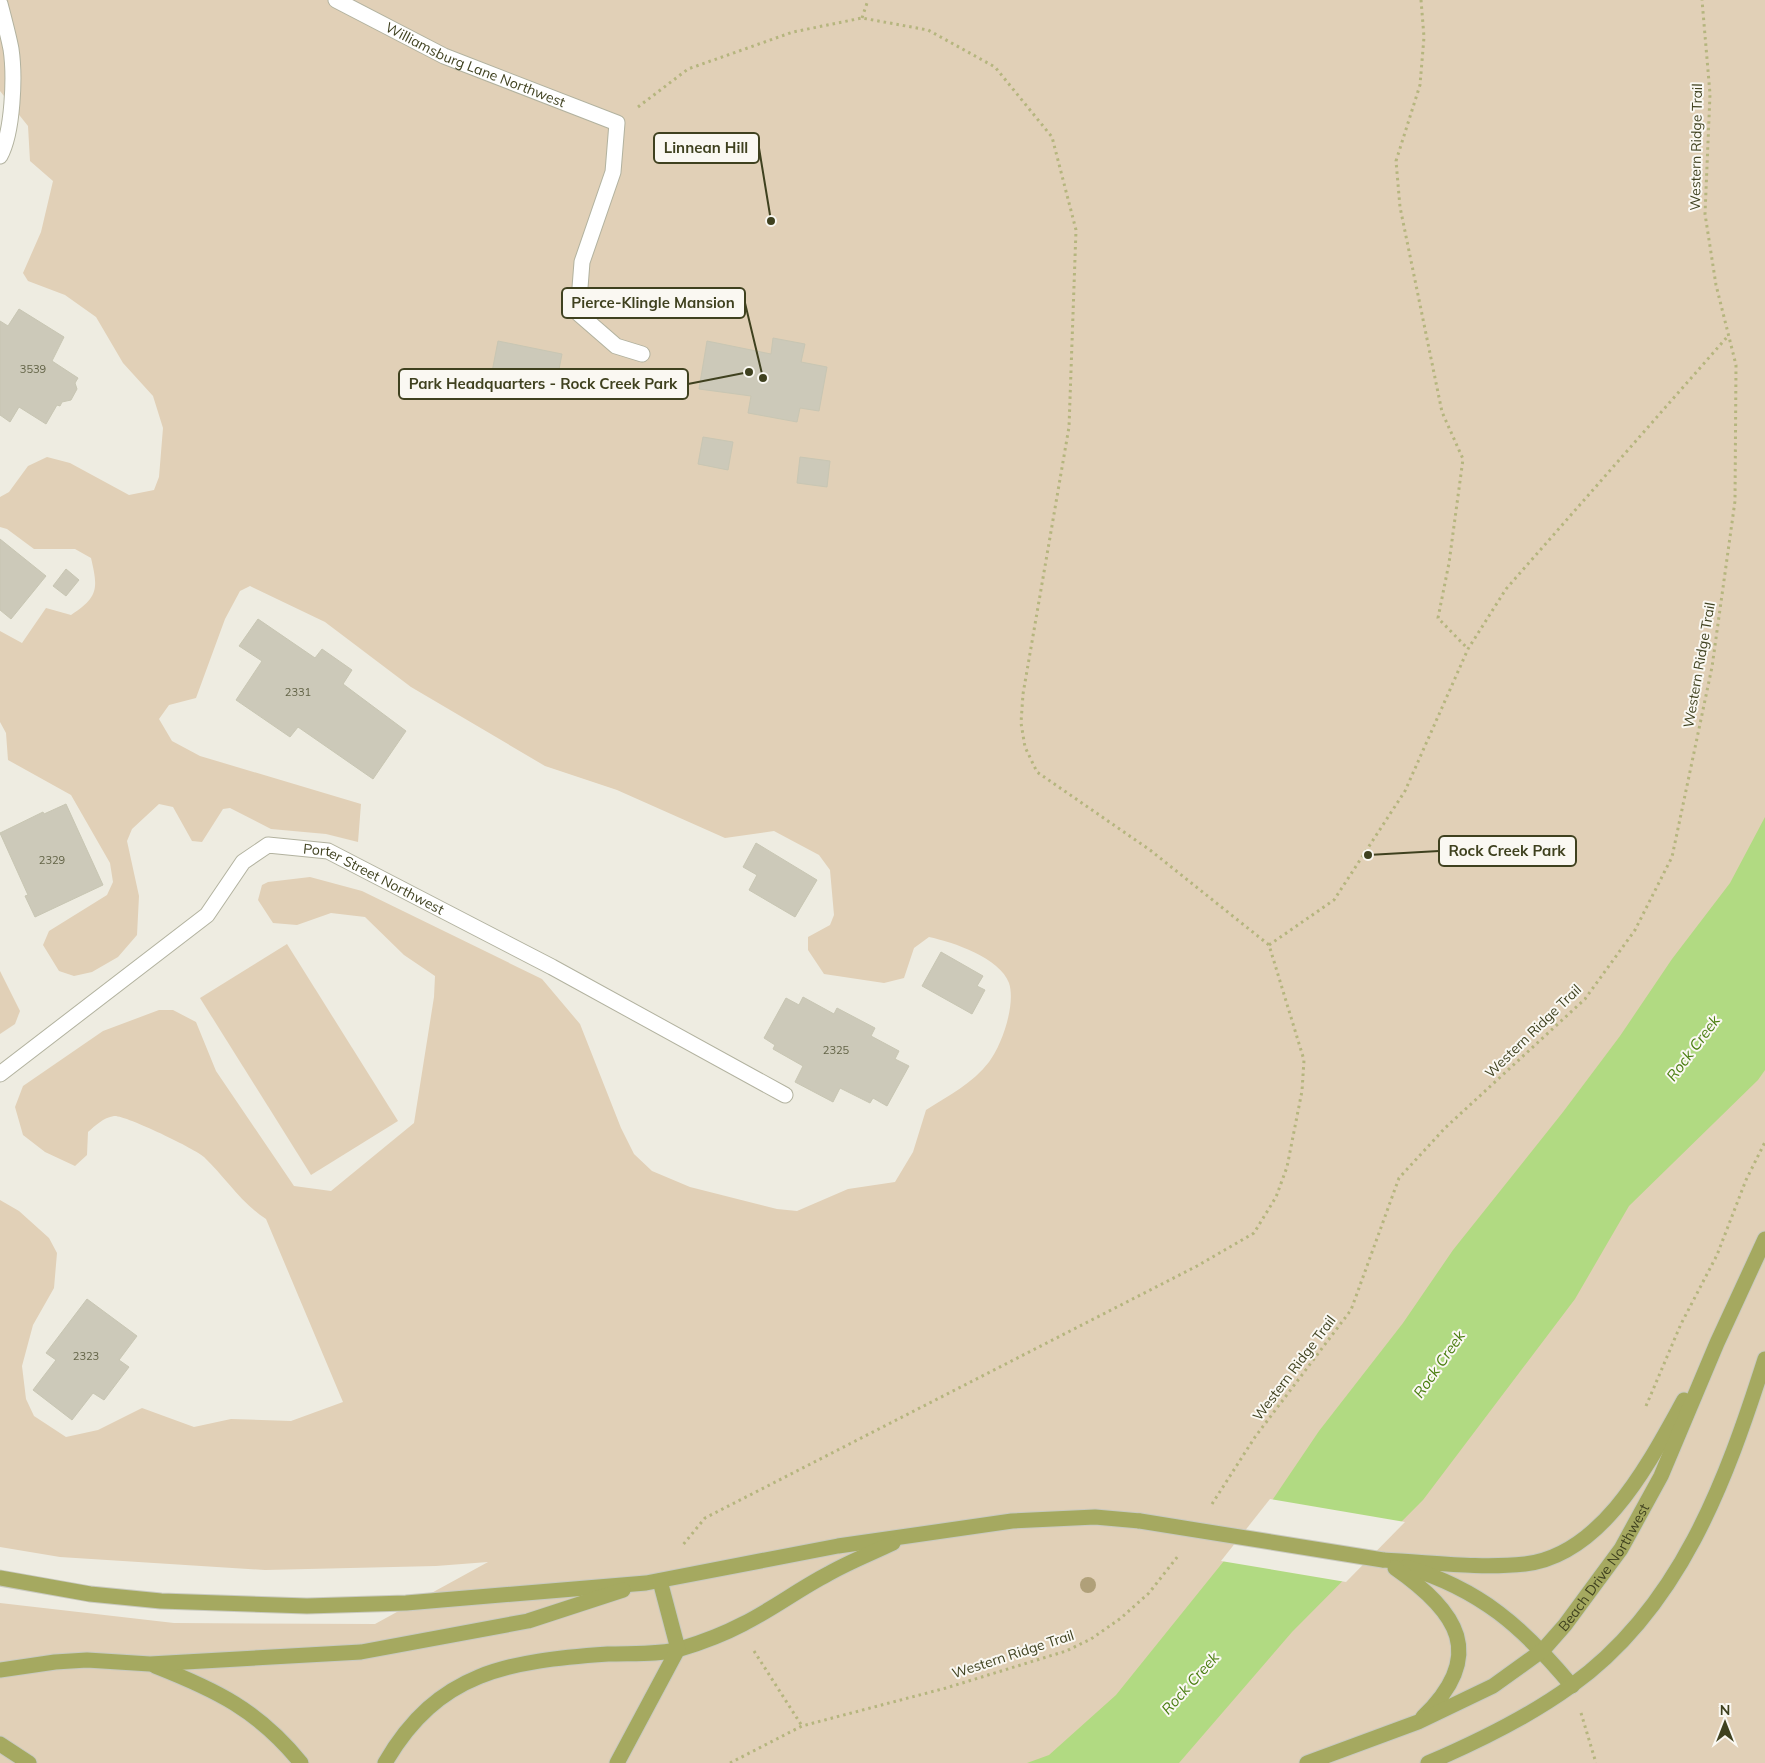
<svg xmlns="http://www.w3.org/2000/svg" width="1765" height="1763" font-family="Mulish,sans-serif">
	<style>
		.green { fill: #e1d0b7 }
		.water { fill: #b1da82 }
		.pier { fill: #eeece1 }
		.building { fill: #ccc9b9; stroke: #c8c6b3 }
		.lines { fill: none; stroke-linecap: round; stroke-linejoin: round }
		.minor-casing { stroke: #b2b29f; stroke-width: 17 }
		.major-casing { stroke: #c9cac0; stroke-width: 17 }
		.path { stroke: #b5b57e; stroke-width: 3; stroke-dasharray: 2.5 4; stroke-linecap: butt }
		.minor { stroke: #fff; stroke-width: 15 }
		.major { stroke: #a5a960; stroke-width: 15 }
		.major-bridge-casing { stroke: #c9cac0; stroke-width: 17; stroke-linecap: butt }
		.major-bridge { stroke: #a5a960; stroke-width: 15 }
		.tree { fill: #b0a079 }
		.labels { text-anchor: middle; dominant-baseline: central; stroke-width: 4; stroke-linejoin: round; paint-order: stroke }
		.number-label { font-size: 11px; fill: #626346 }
		.street-label { font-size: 14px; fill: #3f411f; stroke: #faf8f2 }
		.water-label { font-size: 15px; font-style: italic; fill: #4a7e11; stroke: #faf8f2 }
		.leader { fill: none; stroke: #3f411f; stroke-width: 2 }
		.callout-dot { fill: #3f411f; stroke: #faf8f2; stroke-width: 2 }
		.callout { fill: #faf8f2; stroke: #3f411f; stroke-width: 2 }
		.callout-label { font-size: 15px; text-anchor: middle; font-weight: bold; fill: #3f411f }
	</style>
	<rect width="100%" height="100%" fill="#eeece1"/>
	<g class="green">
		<path d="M0 0H1765V1763H0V1603L174 1623 375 1624 488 1562 436 1566 265 1570 60 1557 0 1547V1200L19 1211 49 1238 57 1253 54 1288 33 1325 22 1366 26 1399 34 1416 66 1437 98 1430 142 1408 194 1427 231 1419 291 1421 343 1402 266 1219C241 1203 225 1177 204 1157 196 1149 123 1114 114 1116 103 1118 96 1125 88 1132L87 1155 75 1166 45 1152 23 1135 15 1107 23 1086 103 1031 159 1010H173L196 1022 216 1071 294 1186 331 1191 414 1123 434 997 435 976 404 955 365 917 331 913 297 925 273 923 258 900 262 885 268 882 310 877 362 891 542 979 580 1024 621 1128 634 1154 652 1171 690 1187 777 1209 797 1211 848 1189 895 1182 913 1152 926 1110C948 1096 973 1083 989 1062 1002 1045 1016 1004 1009 983 1000 958 953 942 929 937L914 948 904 978 884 983 824 974 808 950V937L830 925 834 915 830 870 819 855 774 831 725 838 617 790 545 766 411 687 325 622 250 586 240 591 225 619 196 698 169 705 159 719 172 741 200 756 361 804 358 842 326 834 271 829 230 808 223 809 202 842 192 841 173 807 159 804 132 829 127 841 139 896 137 935 118 957 92 972 74 976 59 971 43 945 49 931 107 895 113 882 110 863 71 795 8 760 6 733 0 722V631L22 643 46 608 71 615C99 597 98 588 91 558L75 549H34L7 529 0 527V497L9 492 28 466 47 457 70 463 129 495 154 490 159 477 163 428 153 396 123 363 96 317 65 295 28 281 23 273 41 232 53 181 30 161 28 126 0 91Z"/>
		<polygon points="287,944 398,1121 311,1175 200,998"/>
		<polygon points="0,971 20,1011 15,1024 0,1034"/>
	</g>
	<polygon class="water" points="1765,817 1765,1070 1758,1080 1629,1206 1575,1299 1423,1500 1292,1632 1179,1763 1027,1763 1049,1755 1116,1695 1269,1505 1319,1431 1403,1323 1453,1250 1563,1112 1620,1036 1672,959 1730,883"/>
	<polygon class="pier" points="1270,1499 1405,1522 1346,1582 1221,1561"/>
	<g class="building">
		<polygon points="19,309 64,337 52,361 78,378 75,383 77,389 71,400 62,402 60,406 57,405 46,424 19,407 10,422 0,415 0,321 8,326"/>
		<polygon points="773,338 805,344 801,362 827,367 819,411 800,408 797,422 748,413 751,396 699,389 707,341 771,354"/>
		<polygon points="498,341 562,354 555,390 491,377"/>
		<polygon points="703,437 733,442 728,470 698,464"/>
		<polygon points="800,457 830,461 827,487 797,483"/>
		<polygon points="0,539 46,576 11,619 0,610"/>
		<polygon points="66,569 79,580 66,596 53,586"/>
		<polygon points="258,619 315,658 322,649 352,670 343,684 406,731 373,779 298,727 290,737 236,700 262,661 239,646"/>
		<polygon points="66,804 103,885 35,917 25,896 28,895 0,833 43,812 44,814"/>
		<polygon points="756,843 817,880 795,917 749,890 757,875 743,867"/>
		<polygon points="941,952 983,976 977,986 985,990 972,1014 922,986"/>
		<polygon points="803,997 834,1014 837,1008 875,1028 871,1036 899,1051 895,1059 909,1066 887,1106 873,1098 870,1103 840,1088 833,1102 795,1082 803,1066 773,1049 775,1045 764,1038 786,998 799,1005"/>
		<polygon points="87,1299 137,1336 119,1360 129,1367 104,1400 93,1393 72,1420 33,1390 56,1360 46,1353"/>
	</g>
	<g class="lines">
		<g class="minor-casing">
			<g id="minor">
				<path id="s1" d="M336 0 444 56 617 123 613 172 582 262 578 313 616 346 642 354"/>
				<path d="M0 4C4 19 8 34 11 49 15 76 13 132 0 156"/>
				<path id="s2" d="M0 1074 207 915 243 862 268 845 328 851 552 967 785 1095"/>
			</g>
		</g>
		<g class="major-casing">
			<g id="major">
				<path d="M1383 1560C1430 1562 1478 1569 1525 1564 1603 1555 1650 1461 1684 1400"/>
				<path d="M1406 1567C1480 1589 1523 1627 1572 1686"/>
				<path d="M1395 1568C1458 1612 1487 1655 1423 1717"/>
				<polyline points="0,1578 90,1594 161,1601 307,1606 406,1603 646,1583 838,1546 1012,1521 1095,1517 1140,1521"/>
				<path d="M155 1666C216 1690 258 1710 301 1763"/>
				<polyline points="0,1670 55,1662 87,1660 150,1664 361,1652 528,1621 623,1590"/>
				<polyline points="0,1744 29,1763"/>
				<path d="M385 1763C438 1671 509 1661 608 1654 629 1653 660 1655 680 1649 700 1643 724 1634 743 1624 773 1609 799 1589 828 1574 849 1562 872 1553 893 1543"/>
				<polyline points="617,1763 678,1649 660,1581"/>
				<path id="s3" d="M1307 1763 1418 1722 1493 1686 1543 1650 1565 1625 1621 1549 1661 1476 1717 1343 1765 1239"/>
				<path d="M1428 1763C1477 1742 1527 1718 1571 1686 1680 1608 1726 1481 1765 1359"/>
			</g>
		</g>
		<g class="path">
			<polyline points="1421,0 1424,37 1420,85 1396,161 1400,207 1442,412 1463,459 1449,563 1438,618 1468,649"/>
			<polyline points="862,18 868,0"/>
			<polyline points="638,107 688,69 793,32 862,18 928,30 995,67 1052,137 1076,230 1069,427 1023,694 1021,723 1025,747 1037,772 1150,850 1269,945 1304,1060 1302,1091 1287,1167 1276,1197 1254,1233 1197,1266 705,1518 682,1546"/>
			<polyline points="1269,945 1334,900 1405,791 1468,649 1506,589 1728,336"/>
			<polyline points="1646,1406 1681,1324 1717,1255 1746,1180 1765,1142"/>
			<polyline points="1212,1504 1255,1437 1351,1310 1399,1178 1445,1128 1585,999 1635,930 1672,857 1712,667 1735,501 1736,365 1716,285 1705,214 1710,94 1702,0"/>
			<polyline points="754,1651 802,1726"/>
			<polyline points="1581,1713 1596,1763"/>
			<polyline points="730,1763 802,1726 946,1688 1066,1651 1091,1639 1121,1618 1149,1593 1178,1556"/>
		</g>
		<use href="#minor" class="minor"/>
		<use href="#major" class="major"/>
		<g class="major-bridge-casing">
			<polyline id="major-bridge" points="1140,1521 1383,1560"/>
		</g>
		<use href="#major-bridge" class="major-bridge"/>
	</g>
	<circle class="tree" cx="1088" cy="1585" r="8"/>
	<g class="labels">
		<g class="number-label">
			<text x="33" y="369">3539</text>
			<text x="298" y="692">2331</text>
			<text x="52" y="860">2329</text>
			<text x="836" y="1050">2325</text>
			<text x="86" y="1356">2323</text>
		</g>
		<g class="street-label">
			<text stroke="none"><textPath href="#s1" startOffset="154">Williamsburg Lane Northwest</textPath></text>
			<text transform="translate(1696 147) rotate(-89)">Western Ridge Trail</text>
			<text transform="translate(1699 665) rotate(-80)">Western Ridge Trail</text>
			<text stroke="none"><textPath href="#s2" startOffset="468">Porter Street Northwest</textPath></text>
			<text transform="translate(1533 1031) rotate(-44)">Western Ridge Trail</text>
			<text transform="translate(1294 1368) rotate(-53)">Western Ridge Trail</text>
			<text stroke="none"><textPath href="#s3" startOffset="366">Beach Drive Northwest</textPath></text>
			<text transform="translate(1013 1654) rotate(-18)">Western Ridge Trail</text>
		</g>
		<g class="water-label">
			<text transform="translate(1693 1048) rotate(-53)">Rock Creek</text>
			<text transform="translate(1439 1364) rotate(-55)">Rock Creek</text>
			<text transform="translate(1190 1683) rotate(-48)">Rock Creek</text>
		</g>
	</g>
	<path class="leader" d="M771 221L759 148M763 378L745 303M749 372L688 384M1368 855L1439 851"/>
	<g class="callout-dot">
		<circle cx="771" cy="221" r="5"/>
		<circle cx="763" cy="378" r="5"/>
		<circle cx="749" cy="372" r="5"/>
		<circle cx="1368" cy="855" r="5"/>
	</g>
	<g class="callout">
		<rect x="654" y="133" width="105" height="30" rx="5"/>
		<rect x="562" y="288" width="183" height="30" rx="5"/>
		<rect x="399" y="369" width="289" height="30" rx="5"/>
		<rect x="1439" y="836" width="137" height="30" rx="5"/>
	</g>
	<g class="callout-label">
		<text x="706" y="153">Linnean Hill</text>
		<text x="653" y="308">Pierce-Klingle Mansion</text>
		<text x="543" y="389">Park Headquarters - Rock Creek Park</text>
		<text x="1507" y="856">Rock Creek Park</text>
	</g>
	<g transform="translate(1725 1723)" stroke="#faf8f2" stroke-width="4" paint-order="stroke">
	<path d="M0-4L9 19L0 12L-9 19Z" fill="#3f411f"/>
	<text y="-8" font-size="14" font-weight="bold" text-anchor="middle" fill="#3f411f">N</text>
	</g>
</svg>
